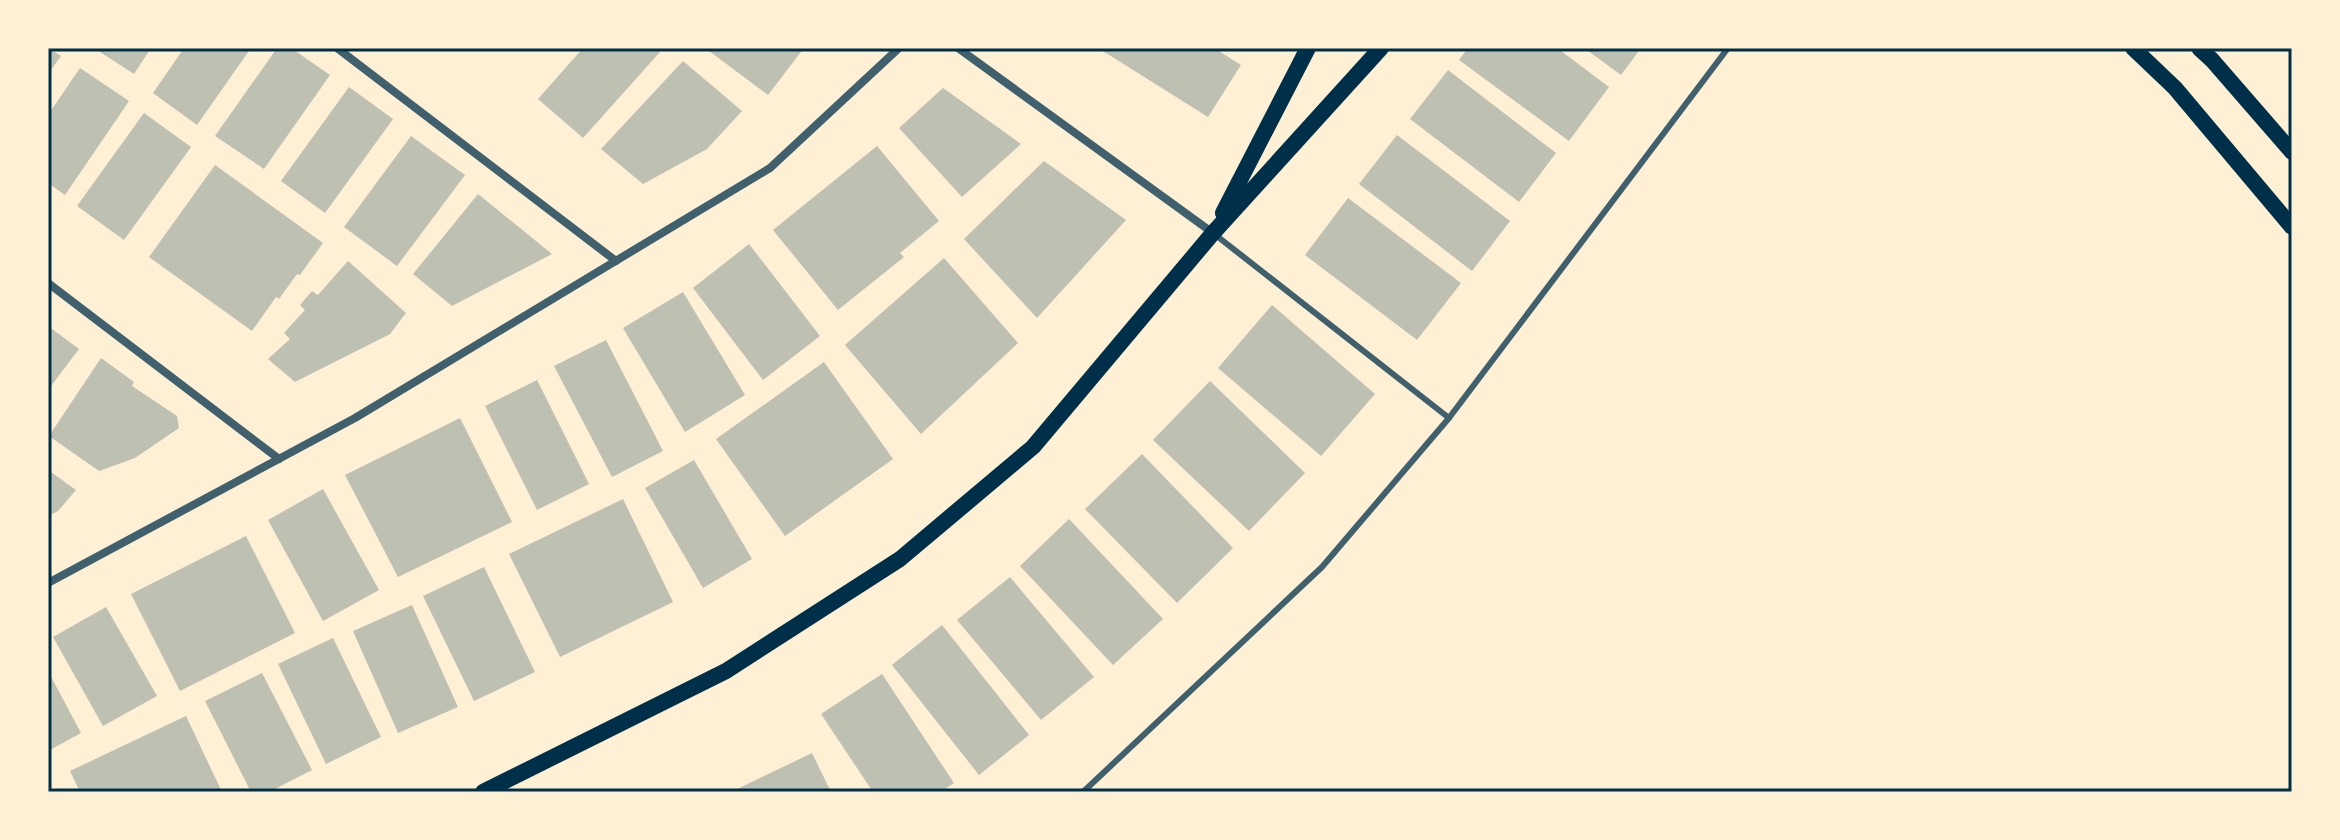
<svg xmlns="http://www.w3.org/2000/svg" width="2340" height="840" font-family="'Golos Text',sans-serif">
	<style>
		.building { fill: #bec0b2 }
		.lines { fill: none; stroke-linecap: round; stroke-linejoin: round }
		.service { stroke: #3f606c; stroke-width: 6 }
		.minor { stroke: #3f606c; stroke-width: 8 }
		.secondary { stroke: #003049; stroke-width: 16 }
		.neatline { fill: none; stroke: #003049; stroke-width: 3 }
	</style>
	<rect width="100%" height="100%" fill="#fdf0d5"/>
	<g class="building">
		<polygon points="48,48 61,56 48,74"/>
		<polygon points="94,48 151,48 134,74"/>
		<polygon points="184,48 251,48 197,125 153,93"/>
		<polygon points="277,48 291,48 330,75 264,169 215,136"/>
		<polygon points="583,48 656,48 660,52 583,138 538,99"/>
		<polygon points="705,48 804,48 768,95"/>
		<polygon points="1098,48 1214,48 1241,65 1208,117"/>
		<polygon points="1468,48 1557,48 1609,87 1569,141 1459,60"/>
		<polygon points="1584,48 1641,48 1621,75"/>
		<polygon points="683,61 742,111 707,149 643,184 601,149"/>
		<polygon points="80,68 129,101 65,195 48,183 48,115"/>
		<polygon points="1448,70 1556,153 1519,202 1410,119"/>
		<polygon points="349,87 393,119 325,213 281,181"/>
		<polygon points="943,88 1021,144 962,197 899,128"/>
		<polygon points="144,113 191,147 124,240 77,206"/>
		<polygon points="1397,135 1510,221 1472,271 1359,184"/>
		<polygon points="411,136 465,175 397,266 344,227"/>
		<polygon points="877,146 939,221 900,253 904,257 838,310 773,230"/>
		<polygon points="1044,161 1126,220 1037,318 964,239"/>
		<polygon points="215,165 323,243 300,275 297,274 279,299 276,297 252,331 149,257"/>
		<polygon points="478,194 552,254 452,306 413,274"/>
		<polygon points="1348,198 1461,283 1417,340 1305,255"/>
		<polygon points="749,244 820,336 763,380 693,288"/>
		<polygon points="944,258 1018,343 921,434 845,345"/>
		<polygon points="348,261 406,313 390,334 295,382 268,359 290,339 284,333 305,310 300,305 312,291 318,295"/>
		<polygon points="683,292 745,395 685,432 623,328"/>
		<polygon points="1272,305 1375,394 1321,456 1218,368"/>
		<polygon points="48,326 79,349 48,390"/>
		<polygon points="606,340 663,451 612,477 554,366"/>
		<polygon points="101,358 134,382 132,386 177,416 179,428 135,458 99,471 49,436"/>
		<polygon points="824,362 893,459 785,536 716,439"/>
		<polygon points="537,380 589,484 537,510 485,406"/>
		<polygon points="1210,381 1305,473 1249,531 1153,440"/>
		<polygon points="460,418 512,522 398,577 345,475"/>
		<polygon points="1142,454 1233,548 1177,603 1085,509"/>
		<polygon points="694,460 752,559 703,588 645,488"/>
		<polygon points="48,470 76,490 58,511 48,516"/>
		<polygon points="323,489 379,590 323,621 268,520"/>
		<polygon points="623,499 673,602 560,657 509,554"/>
		<polygon points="1069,519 1163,619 1113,665 1020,566"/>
		<polygon points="246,536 295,633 180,691 131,594"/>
		<polygon points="484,567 535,672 474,701 423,596"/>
		<polygon points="1010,577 1094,677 1041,720 957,620"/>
		<polygon points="412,605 458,707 398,733 353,631"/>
		<polygon points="106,607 157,696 103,726 53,637"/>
		<polygon points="942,625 1029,735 979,775 892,665"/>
		<polygon points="333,638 381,737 326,764 278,664"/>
		<polygon points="48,671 81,733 48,751"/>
		<polygon points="262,673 312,770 269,792 251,792 205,701"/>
		<polygon points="882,674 954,783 940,792 873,792 821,714"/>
		<polygon points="186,716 222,792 80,792 70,771"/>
		<polygon points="812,753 831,792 731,792"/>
	</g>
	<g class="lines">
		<g class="service">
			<polyline points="1213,233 1449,418"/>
			<polyline points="1083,792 1322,567 1449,418 1728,48"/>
		</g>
		<g class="minor">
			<polyline points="337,48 616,261"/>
			<polyline points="958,48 1213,233"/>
			<polyline points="48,283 279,459"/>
			<polyline points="48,583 355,418 770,168 899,48"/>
		</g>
		<g class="secondary">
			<polyline points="2133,48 2175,88 2292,227"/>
			<polyline points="2199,48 2212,60 2292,152"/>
			<polyline points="1223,213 1308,48"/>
			<polyline points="483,792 726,671 900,559 1033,447 1213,233 1381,48"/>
		</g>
	</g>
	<rect width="2340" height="840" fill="none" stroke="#fdf0d5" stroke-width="100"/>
	<rect x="50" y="50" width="2240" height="740" class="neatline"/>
</svg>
